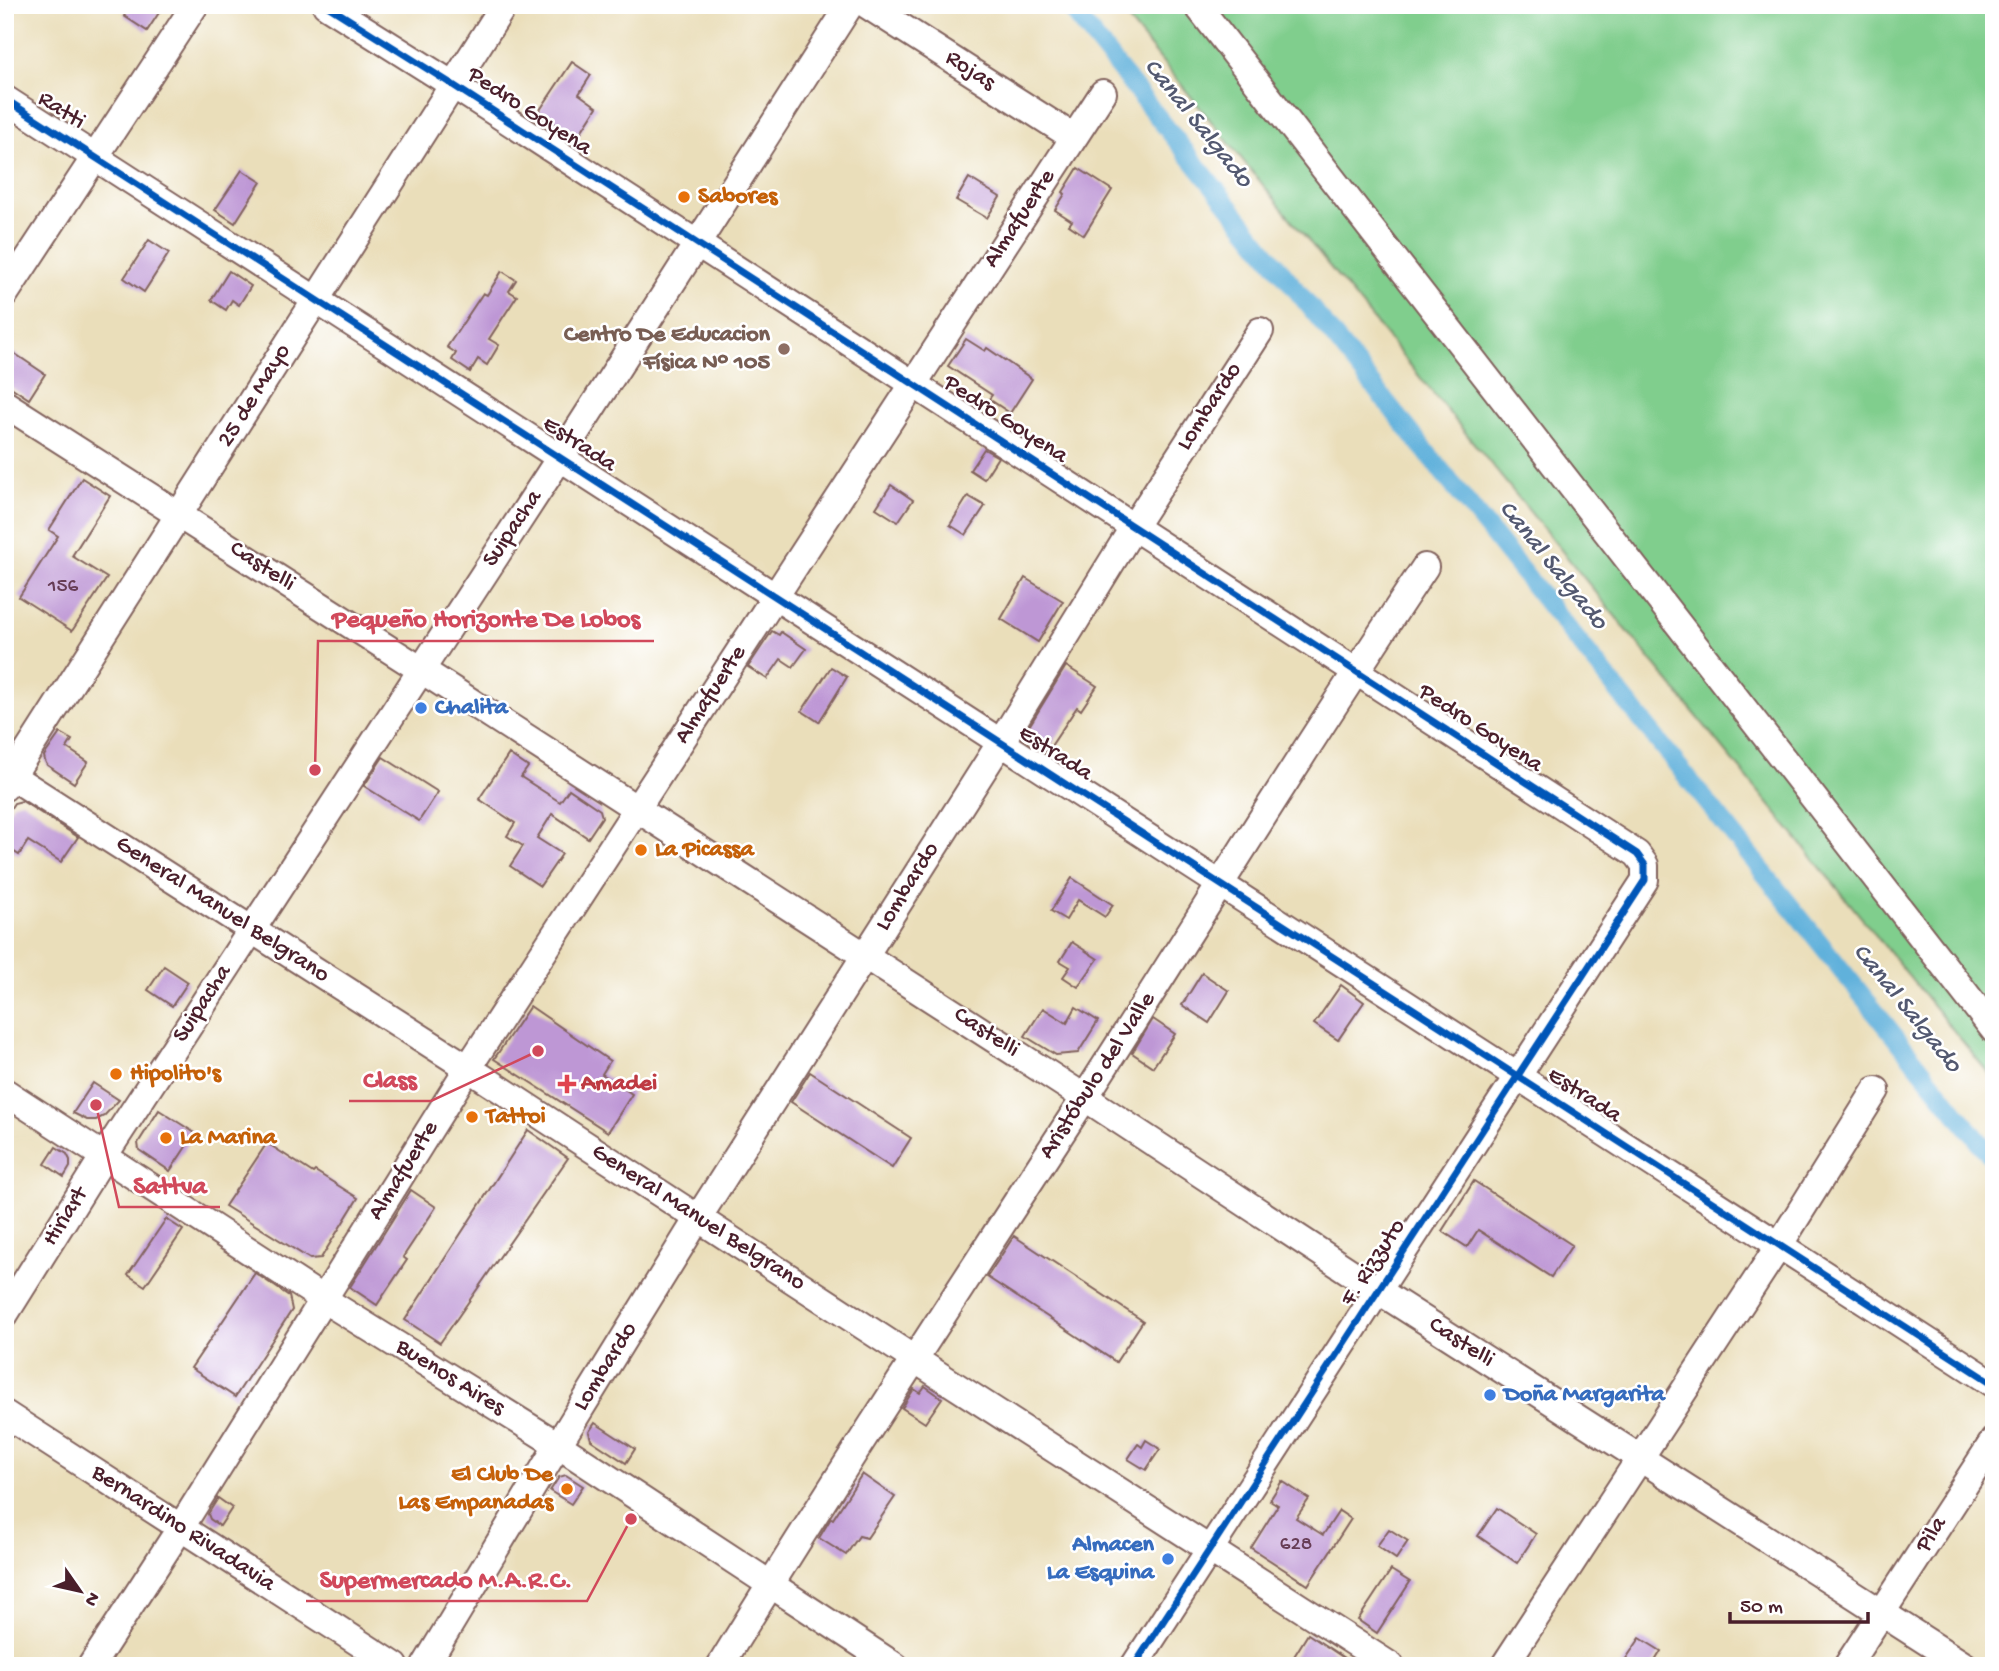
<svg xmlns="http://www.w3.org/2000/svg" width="1999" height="1671" font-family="'Gochi Hand',sans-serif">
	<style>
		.green { fill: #80ce8d; stroke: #65765c; stroke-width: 2 }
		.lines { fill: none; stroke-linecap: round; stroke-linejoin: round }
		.canal { stroke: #60b1db; stroke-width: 19 }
		.building { fill: #be97d5 }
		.minor-casing { stroke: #82625d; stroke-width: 30 }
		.minor { stroke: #fff; stroke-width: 26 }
		.cycleway-casing { stroke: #fff; stroke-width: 11 }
		.cycleway { stroke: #0057b8; stroke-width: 7 }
		.food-dot { fill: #e8710a; stroke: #fff; stroke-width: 2.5 }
		.education-dot { fill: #8d6e63; stroke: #fff; stroke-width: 2.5 }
		.shop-dot { fill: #3f7fe0; stroke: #fff; stroke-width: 2.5 }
		.health-dot { fill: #e0444e; stroke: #fff; stroke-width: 2.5 }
		.labels { text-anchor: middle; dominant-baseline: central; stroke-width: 5; stroke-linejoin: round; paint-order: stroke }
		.number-label { font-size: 21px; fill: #673d56 }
		.street-label { font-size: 24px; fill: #4a1f2b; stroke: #fff }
		.food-label { font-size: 24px; font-weight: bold; fill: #c56008; stroke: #fff; text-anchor: start }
		.education-label { font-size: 24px; font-weight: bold; fill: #785e54; stroke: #fff; text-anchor: end }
		.shop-label { font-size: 24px; font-weight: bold; fill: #366cbe; stroke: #fff; text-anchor: start }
		.health-label { font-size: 24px; font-weight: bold; fill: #be3a42; stroke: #fff; text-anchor: start }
		.water-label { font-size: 26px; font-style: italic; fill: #535971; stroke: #fff }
		.leader { fill: none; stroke: #d1495b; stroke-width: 2.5 }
		.callout-dot { fill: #d1495b; stroke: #fff; stroke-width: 2.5 }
		.callout-label { font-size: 26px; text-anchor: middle; font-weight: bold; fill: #d1495b; stroke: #fff; stroke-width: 5; stroke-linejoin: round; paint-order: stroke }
	</style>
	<rect width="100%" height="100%" fill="#fff"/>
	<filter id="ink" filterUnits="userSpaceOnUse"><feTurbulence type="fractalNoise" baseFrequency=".0143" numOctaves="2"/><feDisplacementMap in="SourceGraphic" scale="14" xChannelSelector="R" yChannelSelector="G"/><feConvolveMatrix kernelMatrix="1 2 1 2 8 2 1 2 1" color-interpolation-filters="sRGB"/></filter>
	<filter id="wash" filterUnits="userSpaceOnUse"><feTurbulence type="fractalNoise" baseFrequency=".00686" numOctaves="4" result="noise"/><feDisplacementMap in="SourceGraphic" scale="28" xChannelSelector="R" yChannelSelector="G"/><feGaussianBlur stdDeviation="1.57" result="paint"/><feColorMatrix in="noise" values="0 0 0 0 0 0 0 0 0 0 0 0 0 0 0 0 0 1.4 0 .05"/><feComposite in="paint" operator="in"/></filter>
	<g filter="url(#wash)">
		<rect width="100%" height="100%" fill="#eadeba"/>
		<polygon class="green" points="1116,5 1994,5 1994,1080"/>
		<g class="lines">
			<polyline class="canal" points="1068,5 1994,1160"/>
		</g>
		<g id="blocks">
			<g class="building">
				<polygon points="132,5 164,5 147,31 124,16"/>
				<polygon points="572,62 591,75 579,94 597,107 577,138 538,113"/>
				<polygon points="1078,168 1112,190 1084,235 1069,225 1072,221 1055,210 1065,194 1063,192"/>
				<polygon points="242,170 261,182 235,223 215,210"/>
				<polygon points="969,178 1000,197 987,218 956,200"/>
				<polygon points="149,240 169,253 144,292 124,278"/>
				<polygon points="229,271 251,286 239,305 232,300 226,310 211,300"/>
				<polygon points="502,271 516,280 509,291 517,296 489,339 499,345 487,365 478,359 470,372 452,360 456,353 447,347 483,293 487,295"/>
				<polygon points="966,339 985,351 987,348 1032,379 1010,413 989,399 992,395 948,366"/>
				<polygon points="5,347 45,374 29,399 5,383"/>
				<polygon points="984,449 998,457 984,479 970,470"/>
				<polygon points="82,478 110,496 72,556 107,578 72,631 19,597 58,536 49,530"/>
				<polygon points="891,485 913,500 898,522 876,508"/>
				<polygon points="968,496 985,506 966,535 950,525"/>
				<polygon points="1025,578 1063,601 1038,642 1001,619"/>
				<polygon points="772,631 779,635 781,632 806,649 793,667 781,659 767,679 748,667"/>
				<polygon points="1066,666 1097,686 1081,710 1077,707 1047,752 1026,738 1025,733"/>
				<polygon points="831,667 847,677 819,722 802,711"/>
				<polygon points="60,733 72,740 67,748 88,762 74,783 47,765 45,761 44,756"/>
				<polygon points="509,754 528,767 521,777 560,802 569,789 600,810 602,817 588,838 552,814 537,838 562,854 540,886 510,866 523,846 507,836 515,823 479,799"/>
				<polygon points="383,757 438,792 419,821 364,786"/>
				<polygon points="22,801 78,837 61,862 28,841 19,855 5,846 5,817 14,803"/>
				<polygon points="1072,878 1113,905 1105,917 1078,900 1066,920 1051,911"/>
				<polygon points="1072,942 1098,959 1078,987 1063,977 1070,967 1060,961"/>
				<polygon points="164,966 188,982 172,1006 148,990"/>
				<polygon points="1202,973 1229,991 1209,1023 1182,1005"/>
				<polygon points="1341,985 1364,1002 1338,1040 1314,1024"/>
				<polygon points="530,1006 610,1061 602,1074 632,1094 608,1132 494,1059"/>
				<polygon points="1076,1007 1098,1021 1078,1053 1056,1055 1025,1036 1043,1008 1067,1023"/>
				<polygon points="1153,1019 1175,1034 1153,1067 1132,1053"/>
				<polygon points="810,1072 911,1138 892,1168 791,1102"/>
				<polygon points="93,1083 119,1100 104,1116 96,1120 87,1120 73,1113"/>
				<polygon points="159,1110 195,1133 170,1171 139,1150 138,1143"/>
				<polygon points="528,1130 568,1158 440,1343 405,1320"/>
				<polygon points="267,1143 313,1173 315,1171 358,1198 321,1258 310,1259 225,1206"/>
				<polygon points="56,1147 67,1154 70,1160 70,1167 64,1177 45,1164"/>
				<polygon points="1474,1181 1572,1245 1551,1277 1478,1230 1467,1247 1442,1231"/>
				<polygon points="411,1190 436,1207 403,1257 407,1260 377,1305 350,1287"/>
				<polygon points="166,1219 183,1230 145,1286 128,1275"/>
				<polygon points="1014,1236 1143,1321 1116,1362 987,1277"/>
				<polygon points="255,1273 289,1296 292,1310 235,1397 191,1368"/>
				<polygon points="925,1386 942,1398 925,1423 902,1408 914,1389 920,1393"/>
				<polygon points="595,1423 635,1449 626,1463 591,1440 589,1432"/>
				<polygon points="1146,1440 1160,1449 1146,1470 1128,1459 1138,1444 1142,1447"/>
				<polygon points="862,1474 895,1497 867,1538 859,1536 846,1555 819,1538 831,1518 833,1519"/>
				<polygon points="566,1475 583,1486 571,1504 550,1491 559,1477"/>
				<polygon points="1282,1481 1309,1499 1296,1518 1323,1535 1339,1511 1351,1519 1308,1585 1251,1548 1278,1505 1270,1500"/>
				<polygon points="218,1498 232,1508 220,1526 210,1519 208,1514"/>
				<polygon points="1497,1508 1536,1534 1517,1563 1478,1536"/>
				<polygon points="1389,1529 1408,1541 1396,1559 1377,1546"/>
				<polygon points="1391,1570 1410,1582 1377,1633 1358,1620"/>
				<polygon points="1308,1634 1356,1666 1288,1666"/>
				<polygon points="1640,1638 1661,1651 1652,1666 1621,1666"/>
			</g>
		</g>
	</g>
	<g filter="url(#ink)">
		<use href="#blocks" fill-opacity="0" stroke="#82625d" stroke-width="2"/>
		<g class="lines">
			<g class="minor-casing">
				<g id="minor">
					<polyline points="326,5 453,85 1637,854 1645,865 1645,880 1134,1666"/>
					<polyline points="867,5 1073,137"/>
					<polyline points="1197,5 1994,1030"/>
					<polyline points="5,99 1994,1384"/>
					<polyline points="5,294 195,5"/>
					<polyline points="5,404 420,669 1084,1097 1379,1291 1965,1666"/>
					<polyline points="5,772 468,1068 914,1359 1391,1666"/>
					<polyline points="5,787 504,5"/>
					<polyline points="5,1092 323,1299 558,1445 895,1666"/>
					<polyline points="5,1314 104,1156 561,456 850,5"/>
					<polyline points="5,1414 395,1666"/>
					<polyline points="91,1666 181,1527 468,1068 1103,93"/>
					<polyline points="425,1666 558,1445 698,1218 1001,742 1134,526 1260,331"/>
					<path d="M720 1666C838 1474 962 1286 1085 1097 1199 920 1308 741 1425 567"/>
					<polyline points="1504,1666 1780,1244 1876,1090"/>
					<polyline points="1847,1666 1994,1440"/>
				</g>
			</g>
			<use href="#minor" class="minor"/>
			<g class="cycleway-casing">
				<g id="cycleway">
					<polyline points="326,5 453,85 1637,854 1645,865 1645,880 1134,1666"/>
					<polyline points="5,99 1994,1384"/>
				</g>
			</g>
			<use href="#cycleway" class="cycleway"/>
		</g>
	</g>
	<g class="food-dot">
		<circle cx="684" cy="197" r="7"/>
		<circle cx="641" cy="850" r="7"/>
		<circle cx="116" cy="1074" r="7"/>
		<circle cx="472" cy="1117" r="7"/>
		<circle cx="166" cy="1138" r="7"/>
		<circle cx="567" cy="1489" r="7"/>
	</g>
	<circle class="education-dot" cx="784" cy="349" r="7"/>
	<g class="shop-dot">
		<circle cx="421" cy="708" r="7"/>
		<circle cx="1490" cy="1395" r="7"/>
		<circle cx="1168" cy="1559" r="7"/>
	</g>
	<path class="health-dot" d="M563.5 1073.5h7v7h7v7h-7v7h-7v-7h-7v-7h7z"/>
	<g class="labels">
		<g class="number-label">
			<text x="63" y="587">156</text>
			<text x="1296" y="1545">628</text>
		</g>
		<g class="street-label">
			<text transform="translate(970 71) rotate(33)">Rojas</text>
			<text transform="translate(61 111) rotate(33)">Ratti</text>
			<text transform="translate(529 112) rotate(33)">Pedro Goyena</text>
			<text transform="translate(1020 219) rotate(-57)">Almafuerte</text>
			<text transform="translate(255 396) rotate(-58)">25 de Mayo</text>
			<text transform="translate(1210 407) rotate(-57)">Lombardo</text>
			<text transform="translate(1005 420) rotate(33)">Pedro Goyena</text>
			<text transform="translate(579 445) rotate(33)">Estrada</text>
			<text transform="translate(513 529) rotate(-56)">Suipacha</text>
			<text transform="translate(262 567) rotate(33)">Castelli</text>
			<text transform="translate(711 695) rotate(-57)">Almafuerte</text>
			<text transform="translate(1480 729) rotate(33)">Pedro Goyena</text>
			<text transform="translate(1055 754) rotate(33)">Estrada</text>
			<text transform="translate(908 887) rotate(-58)">Lombardo</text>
			<text transform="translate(222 910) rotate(33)">General Manuel Belgrano</text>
			<text transform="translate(203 1004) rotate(-57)">Suipacha</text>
			<text transform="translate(986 1033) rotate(33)">Castelli</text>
			<text transform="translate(1098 1076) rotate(-57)">Aristóbulo del Valle</text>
			<text transform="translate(1584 1096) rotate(33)">Estrada</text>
			<text transform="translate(404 1171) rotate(-58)">Almafuerte</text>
			<text transform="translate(66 1217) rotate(-58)">Hiriart</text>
			<text transform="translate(698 1218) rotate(33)">General Manuel Belgrano</text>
			<text transform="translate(1374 1263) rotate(-57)">F. Rizzuto</text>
			<text transform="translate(1461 1343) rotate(33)">Castelli</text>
			<text transform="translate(606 1367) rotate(-58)">Lombardo</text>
			<text transform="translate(450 1378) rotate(32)">Buenos Aires</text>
			<text transform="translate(183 1529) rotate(33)">Bernardino Rivadavia</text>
			<text transform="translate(1932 1535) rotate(-57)">Pila</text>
		</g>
		<g class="food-label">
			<text x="698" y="197">Sabores</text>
			<text x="655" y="850">La Picassa</text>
			<text x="130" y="1074">Hipolito's</text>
			<text x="486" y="1117">Tattoi</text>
			<text x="180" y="1138">La Marina</text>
			<text x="553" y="1475" text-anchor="end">El Club De<tspan x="553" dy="28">Las Empanadas</tspan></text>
		</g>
		<g class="education-label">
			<text x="770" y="335">Centro De Educacion<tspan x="770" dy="28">Física N° 105</tspan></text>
		</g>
		<g class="shop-label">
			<text x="435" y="708">Chalita</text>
			<text x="1504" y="1395">Doña Margarita</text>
			<text x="1154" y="1545" text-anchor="end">Almacen<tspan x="1154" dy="28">La Esquina</tspan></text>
		</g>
		<g class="health-label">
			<text x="581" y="1084">Amadei</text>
		</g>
		<g class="water-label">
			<text transform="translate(1197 124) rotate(51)">Canal Salgado</text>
			<text transform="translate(1552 566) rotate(51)">Canal Salgado</text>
			<text transform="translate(1906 1009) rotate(51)">Canal Salgado</text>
		</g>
	</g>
	<path class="leader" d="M315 770L318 641H654M538 1051L431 1101H349M96 1105L119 1207H220M631 1519L587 1601H306"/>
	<g class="callout-dot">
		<circle cx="315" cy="770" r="7"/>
		<circle cx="538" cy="1051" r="7"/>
		<circle cx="96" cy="1105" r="7"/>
		<circle cx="631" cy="1519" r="7"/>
	</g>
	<g class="callout-label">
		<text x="486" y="626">Pequeño Horizonte De Lobos</text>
		<text x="390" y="1087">Class</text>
		<text x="170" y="1193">Sattva</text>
		<text x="446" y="1587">Supermercado M.A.R.C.</text>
	</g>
	<rect width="1999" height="1671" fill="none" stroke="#fff" stroke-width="28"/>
	<g transform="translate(80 1591) rotate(124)" stroke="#ffffff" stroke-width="5" paint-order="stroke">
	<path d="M0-5L12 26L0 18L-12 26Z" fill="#4a1f2b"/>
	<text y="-10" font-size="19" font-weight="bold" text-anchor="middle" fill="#4a1f2b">N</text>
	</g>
	<path d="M1730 1612v10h138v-10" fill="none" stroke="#4a1f2b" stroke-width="3.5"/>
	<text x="1740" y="1612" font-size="21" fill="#4a1f2b" stroke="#ffffff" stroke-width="5" paint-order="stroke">50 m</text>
</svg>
